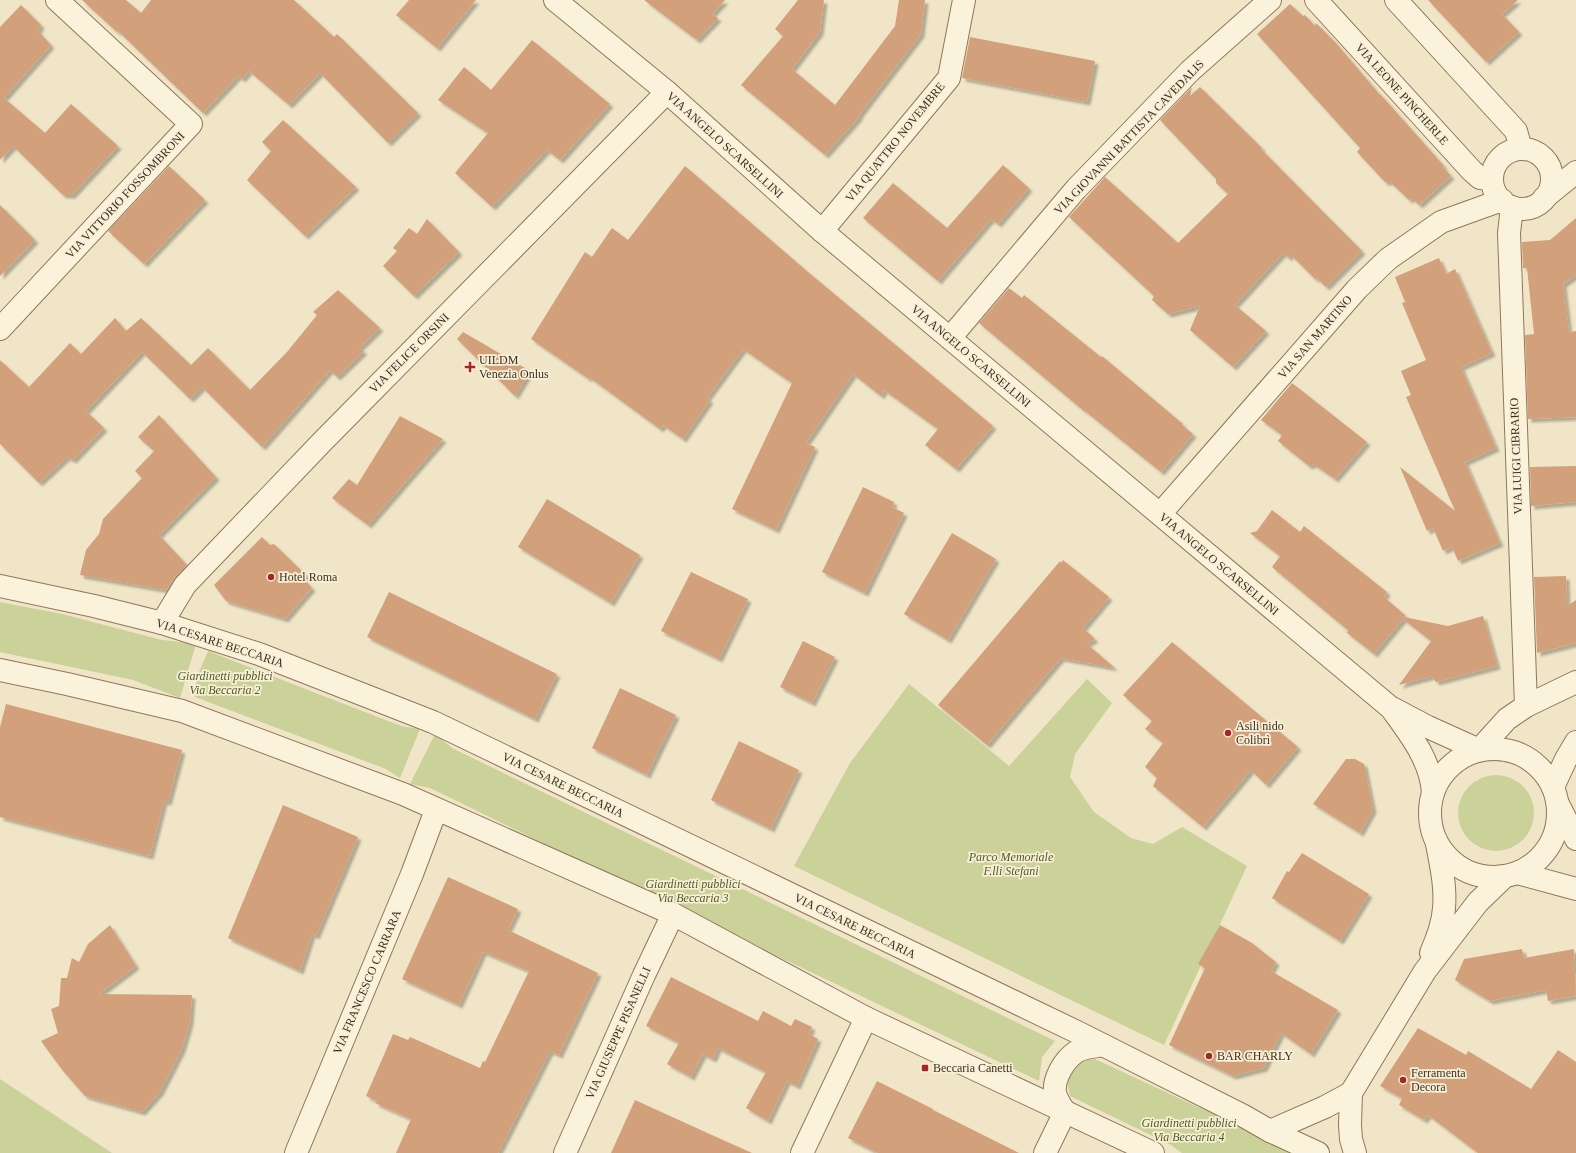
<svg xmlns="http://www.w3.org/2000/svg" width="1576" height="1153" font-family="Georgia,serif">
	<style>
		.green { fill: #cad199 }
		.building { fill: #d2a07a; filter: url(#shadow) }
		.lines { fill: none; stroke-linecap: round; stroke-linejoin: round }
		.minor-casing { stroke: #8f775a; stroke-width: 24 }
		.minor { stroke: #fbf2db; stroke-width: 22 }
		.poi-dot { fill: #a22726; stroke: #f8efd7; stroke-width: 1.5 }
		.labels { text-anchor: middle; dominant-baseline: central; stroke-width: 3.5; stroke-linejoin: round; paint-order: stroke }
		.street-label { font-size: 12px; fill: #3e2e1f; stroke: #f8efd7 }
		.poi-label { font-size: 12px; fill: #3e2e1f; stroke: #f8efd7; text-anchor: start }
		.park-label { font-size: 12px; font-style: italic; fill: #4d5c24; stroke: #f8efd7 }
	</style>
	<defs>
		<filter id="shadow"><feDropShadow dx="3.5" dy="3.5" stdDeviation="1" flood-color="#0004"/></filter>
	</defs>
	<rect width="100%" height="100%" fill="#f1e5c7"/>
	<g class="green">
		<polygon points="0,602 62,614 162,640 196,644 180,698 133,680 0,652"/>
		<polygon points="208,651 401,726 420,729 400,778 386,769 195,697 197,677"/>
		<polygon points="1087,679 1112,703 1075,754 1070,777 1094,812 1131,838 1153,844 1182,827 1247,866 1164,1045 794,866 850,763 909,684 1009,766"/>
		<polygon points="435,734 452,748 1055,1041 1042,1057 1039,1081 689,914 430,788 410,784"/>
		<circle cx="1496" cy="813" r="38"/>
		<path d="M1095 1059 1200 1108 1219 1114 1303 1153H1182L1171 1145 1070 1096C1067 1085 1065 1069 1079 1062 1083 1060 1090 1060 1095 1059Z"/>
		<polygon points="0,1079 112,1153 0,1153"/>
	</g>
	<g class="building">
		<polygon points="82,0 126,0 141,13 151,0 294,0 334,37 337,34 418,113 388,143 320,73 289,105 249,71 242,79 238,76 203,113 118,31 117,32"/>
		<polygon points="409,0 476,0 437,48 396,15"/>
		<polygon points="644,0 725,0 712,14 718,18 697,40"/>
		<polygon points="798,0 824,0 820,32 792,69 835,105 895,26 899,0 925,0 921,34 859,115 860,116 825,155 741,85 783,36 775,29"/>
		<polygon points="1428,0 1518,0 1502,14 1519,32 1486,62"/>
		<polygon points="1290,4 1303,16 1305,15 1315,26 1316,23 1335,42 1380,95 1381,95 1444,166 1443,167 1451,176 1419,205 1412,198 1409,200 1390,182 1385,182 1357,152 1360,148 1257,34"/>
		<polygon points="21,5 41,25 38,31 51,45 4,98 45,133 71,104 118,146 72,195 63,195 13,146 0,160 0,27"/>
		<polygon points="970,37 1095,61 1087,102 962,78"/>
		<polygon points="532,40 610,104 560,160 547,150 492,207 455,173 488,133 438,100 464,67 491,90"/>
		<polygon points="1192,87 1190,96 1200,87 1262,148 1261,149 1362,251 1326,287 1317,278 1315,279 1290,254 1289,258 1283,253 1235,305 1266,331 1233,367 1190,330 1200,306 1168,314 1152,300 1154,296 1069,217 1105,177 1178,243 1228,194 1216,183 1216,179 1160,120"/>
		<polygon points="283,120 356,187 305,236 247,180 271,151 262,142"/>
		<polygon points="1003,165 1029,188 998,224 991,219 938,281 863,218 893,183 947,228"/>
		<polygon points="169,166 205,200 144,264 108,231"/>
		<polygon points="685,166 808,272 993,426 956,469 925,445 938,429 884,390 881,396 853,374 806,443 815,447 776,530 732,509 792,383 743,349 707,398 710,400 683,439 663,425 660,429 589,377 589,379 531,339 585,252 592,257 612,228 628,240"/>
		<polygon points="0,205 35,240 0,276"/>
		<polygon points="1576,218 1576,275 1563,284 1569,332 1576,331 1576,417 1528,419 1525,335 1534,334 1527,268 1523,268 1522,242 1550,240"/>
		<polygon points="427,219 459,252 414,296 383,266 397,251 393,248 409,228 417,234"/>
		<polygon points="1439,258 1446,274 1455,269 1492,353 1461,367 1496,448 1465,462 1500,543 1458,561 1452,547 1443,551 1433,528 1427,531 1400,467 1455,511 1406,397 1411,395 1401,371 1426,360 1402,303 1405,302 1395,277"/>
		<polygon points="1009,288 1022,298 1024,295 1101,357 1102,356 1183,424 1182,425 1193,434 1161,472 1085,411 1084,411 979,323"/>
		<polygon points="338,290 380,328 359,348 364,351 337,377 330,370 262,447 202,387 190,399 142,352 86,411 104,428 73,460 67,457 39,483 0,444 0,360 29,387 70,343 81,354 115,318 126,331 141,318 191,365 208,348 250,390 287,352 317,315 313,312"/>
		<polygon points="463,332 530,371 515,396 457,339"/>
		<polygon points="1292,383 1367,442 1335,479 1313,464 1309,466 1278,441 1282,435 1261,420"/>
		<polygon points="159,415 216,477 159,535 187,565 176,576 166,590 80,575 86,550 99,534 103,519 142,478 135,471 154,451 138,437"/>
		<polygon points="400,416 443,439 368,525 332,498 349,479 357,485"/>
		<polygon points="1576,466 1576,502 1531,506 1530,467"/>
		<polygon points="863,487 894,502 892,507 904,513 865,593 822,572"/>
		<polygon points="547,499 640,555 611,603 518,547"/>
		<polygon points="1272,510 1300,532 1304,526 1387,592 1384,597 1405,615 1404,617 1448,626 1483,616 1497,666 1436,682 1432,676 1399,685 1431,641 1403,619 1374,654 1346,632 1349,631 1272,567 1280,556 1250,533 1257,531"/>
		<polygon points="952,533 996,559 948,640 904,614"/>
		<polygon points="262,537 270,545 274,544 306,575 304,579 312,588 285,619 226,601 214,585"/>
		<polygon points="1063,560 1109,597 1083,628 1095,639 1087,644 1115,668 1061,658 987,745 938,705 1060,561 1061,563"/>
		<polygon points="691,572 748,599 719,659 661,631"/>
		<polygon points="1566,576 1567,606 1576,600 1576,643 1537,653 1534,577"/>
		<polygon points="389,592 557,674 535,719 367,637"/>
		<polygon points="803,641 835,657 812,703 780,687"/>
		<polygon points="1172,642 1298,747 1266,785 1251,770 1203,827 1153,786 1157,778 1145,767 1163,743 1145,729 1152,721 1123,695"/>
		<polygon points="620,688 676,715 647,775 592,748"/>
		<polygon points="6,704 182,750 168,802 164,801 150,856 0,817 0,727"/>
		<polygon points="739,741 799,770 771,829 711,800"/>
		<polygon points="1346,759 1355,759 1364,764 1373,810 1360,833 1313,804"/>
		<polygon points="283,805 358,837 316,936 312,934 300,971 228,938"/>
		<polygon points="1302,853 1369,894 1340,941 1272,898 1287,871 1289,872"/>
		<polygon points="448,877 518,909 508,930 598,973 559,1055 550,1051 498,1153 396,1153 411,1119 375,1103 377,1101 366,1096 393,1034 408,1040 410,1037 480,1068 483,1061 485,1062 529,971 483,952 459,1005 402,979"/>
		<polygon points="110,925 136,966 99,994 192,995 190,1022 182,1049 160,1092 142,1112 85,1096 63,1071 41,1041 58,1033 51,1009 59,1006 61,978 67,978 72,958 79,962 88,944"/>
		<polygon points="1220,925 1252,943 1276,962 1271,971 1338,1010 1311,1054 1281,1033 1264,1068 1233,1076 1169,1045 1205,968 1198,964"/>
		<polygon points="1522,949 1524,958 1574,949 1576,996 1548,1001 1546,990 1490,1001 1455,980 1464,959"/>
		<polygon points="671,977 758,1021 763,1011 791,1026 795,1019 812,1027 809,1034 818,1039 797,1086 787,1081 768,1121 746,1108 766,1072 718,1048 713,1059 703,1054 691,1077 667,1064 679,1043 646,1026"/>
		<polygon points="1418,1028 1466,1055 1468,1051 1531,1089 1558,1050 1576,1062 1576,1153 1478,1153 1428,1115 1424,1120 1399,1105 1402,1098 1380,1086"/>
		<polygon points="877,1081 933,1109 933,1110 1019,1153 878,1153 848,1138"/>
		<polygon points="635,1100 703,1131 752,1153 611,1153"/>
	</g>
	<g class="lines">
		<g class="minor-casing">
			<g id="minor">
				<path d="M555 0 667 92 822 231 1391 708C1409 733 1431 760 1433 793"/>
				<polyline points="1316,0 1472,171 1480,178 1492,179"/>
				<polyline points="1396,0 1516,131 1521,149"/>
				<circle cx="1522" cy="179" r="30"/>
				<polyline points="1544,198 1576,172"/>
				<polyline points="1512,207 1509,233 1526,706"/>
				<polyline points="822,231 949,78 964,0"/>
				<polyline points="0,329 191,124 57,0"/>
				<polyline points="950,338 1076,189 1190,71 1270,0"/>
				<polyline points="1160,514 1357,289 1388,259 1441,222 1502,200"/>
				<polyline points="0,586 94,606 162,623 259,654 433,722 1077,1032 1242,1115 1270,1131 1318,1153"/>
				<polyline points="162,623 185,585 322,442 667,92"/>
				<polyline points="0,670 67,684 182,711 403,794 673,914 866,1018 1153,1153"/>
				<polyline points="1394,709 1428,727 1479,750 1507,719 1526,706 1576,682"/>
				<circle cx="1494" cy="813" r="64"/>
				<polyline points="1553,787 1566,759 1576,742"/>
				<polyline points="1558,804 1576,839"/>
				<polyline points="1517,873 1576,889"/>
				<path d="M1431 953C1437 938 1443 924 1444 908 1446 887 1441 865 1437 844"/>
				<polyline points="1270,1131 1325,1107 1351,1093"/>
				<polyline points="296,1153 412,874 436,810"/>
				<polyline points="565,1153 644,975 673,914"/>
				<polyline points="802,1153 866,1018"/>
				<path d="M1045 1153 1065 1112C1061 1106 1057 1101 1055 1093 1053 1079 1064 1060 1076 1052 1083 1047 1095 1047 1103 1045"/>
				<polyline points="1355,1153 1351,1139 1350,1125 1351,1093 1425,971 1478,902 1505,876"/>
			</g>
		</g>
		<use href="#minor" class="minor"/>
	</g>
	<g class="poi-dot">
		<path d="M468 361h4v4h4v4h-4v4h-4v-4h-4v-4h4z"/>
		<circle cx="271" cy="577" r="4"/>
		<circle cx="1228" cy="733" r="4"/>
		<circle cx="1209" cy="1056" r="4"/>
		<rect x="921" y="1064" width="8" height="8" rx="2"/>
		<circle cx="1403" cy="1080" r="4"/>
	</g>
	<g class="labels">
		<g class="street-label">
			<text transform="translate(1402 94) rotate(48)">VIA LEONE PINCHERLE</text>
			<text transform="translate(1129 137) rotate(-46)">VIA GIOVANNI BATTISTA CAVEDALIS</text>
			<text transform="translate(895 142) rotate(-51)">VIA QUATTRO NOVEMBRE</text>
			<text transform="translate(725 145) rotate(42)">VIA ANGELO SCARSELLINI</text>
			<text transform="translate(125 195) rotate(-47)">VIA VITTORIO FOSSOMBRONI</text>
			<text transform="translate(1315 337) rotate(-49)">VIA SAN MARTINO</text>
			<text transform="translate(409 353) rotate(-45)">VIA FELICE ORSINI</text>
			<text transform="translate(971 356) rotate(40)">VIA ANGELO SCARSELLINI</text>
			<text transform="translate(1516 456) rotate(-92)">VIA LUIGI CIBRARIO</text>
			<text transform="translate(1219 564) rotate(40)">VIA ANGELO SCARSELLINI</text>
			<text transform="translate(220 643) rotate(18)">VIA CESARE BECCARIA</text>
			<text transform="translate(563 785) rotate(26)">VIA CESARE BECCARIA</text>
			<text transform="translate(855 926) rotate(26)">VIA CESARE BECCARIA</text>
			<text transform="translate(367 982) rotate(-67)">VIA FRANCESCO CARRARA</text>
			<text transform="translate(618 1033) rotate(-66)">VIA GIUSEPPE PISANELLI</text>
		</g>
		<g class="poi-label">
			<text x="479" y="360">UILDM<tspan x="479" dy="14">Venezia Onlus</tspan></text>
			<text x="279" y="577">Hotel Roma</text>
			<text x="1236" y="726">Asili nido<tspan x="1236" dy="14">Colibrì</tspan></text>
			<text x="1217" y="1056">BAR CHARLY</text>
			<text x="933" y="1068">Beccaria Canetti</text>
			<text x="1411" y="1073">Ferramenta<tspan x="1411" dy="14">Decora</tspan></text>
		</g>
		<g class="park-label">
			<text x="225" y="676">Giardinetti pubblici<tspan x="225" dy="14">Via Beccaria 2</tspan></text>
			<text x="1011" y="857">Parco Memoriale<tspan x="1011" dy="14">F.lli Stefani</tspan></text>
			<text x="693" y="884">Giardinetti pubblici<tspan x="693" dy="14">Via Beccaria 3</tspan></text>
			<text x="1189" y="1123">Giardinetti pubblici<tspan x="1189" dy="14">Via Beccaria 4</tspan></text>
		</g>
	</g>
</svg>
